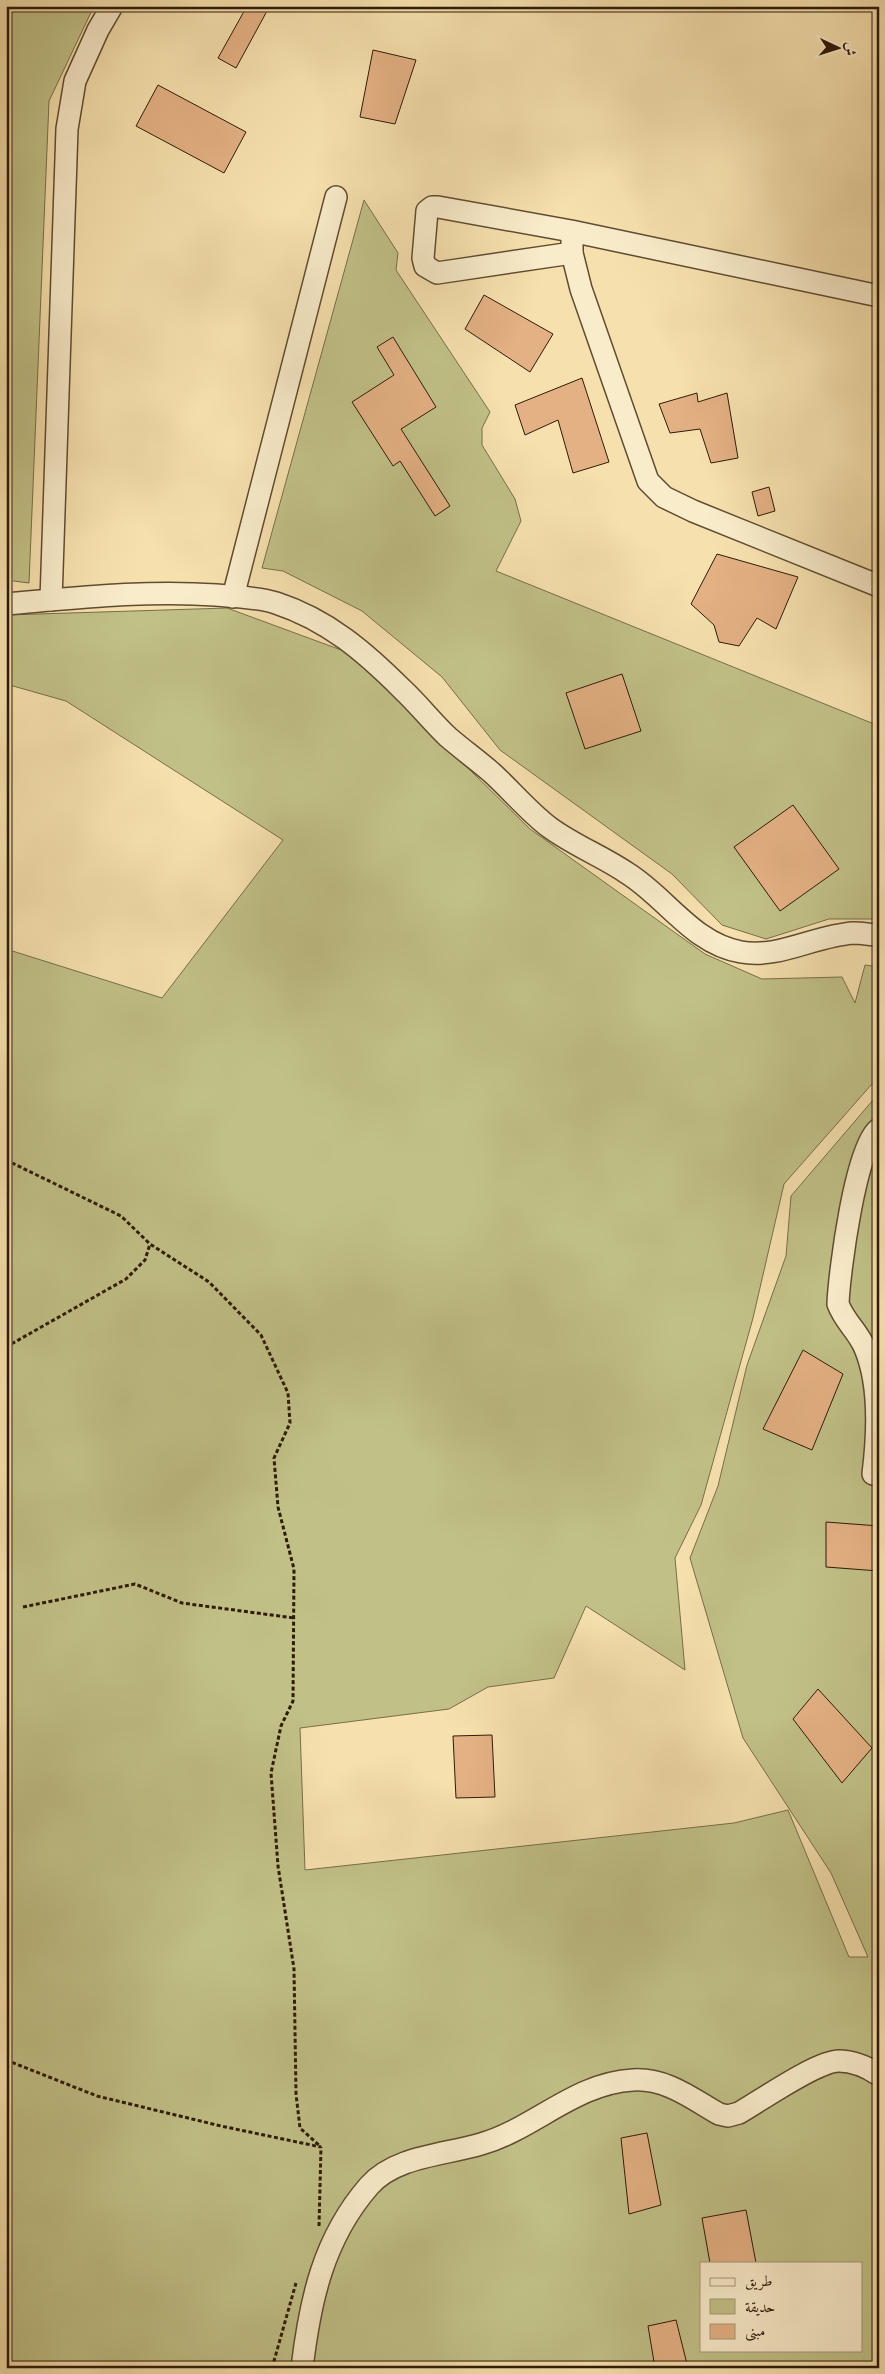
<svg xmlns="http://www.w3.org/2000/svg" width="885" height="2374" font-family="'IM FELL French Canon',Amiri,serif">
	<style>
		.green { fill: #c1c187; stroke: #786e48; fill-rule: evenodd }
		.building { fill: #e4b184; stroke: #2e1b09 }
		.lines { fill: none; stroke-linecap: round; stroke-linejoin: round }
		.minor-casing { stroke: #604c32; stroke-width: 24 }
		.path { stroke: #2e1b09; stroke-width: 3; stroke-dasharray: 4 2.5; stroke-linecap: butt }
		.minor { stroke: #f9ecca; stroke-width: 21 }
	</style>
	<rect width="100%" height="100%" fill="#f6e1ae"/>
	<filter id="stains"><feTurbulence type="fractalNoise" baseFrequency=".004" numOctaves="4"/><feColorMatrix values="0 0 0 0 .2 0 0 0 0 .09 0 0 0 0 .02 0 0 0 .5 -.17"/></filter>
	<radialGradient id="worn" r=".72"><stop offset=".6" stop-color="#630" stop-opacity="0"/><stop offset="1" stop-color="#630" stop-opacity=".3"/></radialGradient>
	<g class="green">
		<polygon points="6,6 94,6 49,101 29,583 6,580"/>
		<polygon points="364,200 398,253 396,270 490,412 482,428 482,445 515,499 521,521 496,571 879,726 879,919 829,919 766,939 722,925 672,874 500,750 442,677 362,611 283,571 262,568"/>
		<path d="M227 608 352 654 530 829 705 954 762 979 842 977 855 1003 865 965 879 967V1045L876 1044 879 1049V1076L784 1184 753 1318 701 1505 675 1558 685 1670 586 1606 554 1678 488 1687 449 1709 300 1728 305 1870 734 1823 788 1810 849 1957H868L831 1873 743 1738 690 1558 718 1486 747 1365 786 1256 791 1196 879 1093V2368H6V949L162 998 283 840 66 701 6 684V615ZM701 2263H861V2350H701Z"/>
	</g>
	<g class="building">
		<polygon points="247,6 258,6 267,11 236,68 218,58"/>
		<polygon points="373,50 416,60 395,124 360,117"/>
		<polygon points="158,85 246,132 224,173 136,126"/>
		<polygon points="484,295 553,334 530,372 465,329"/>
		<polygon points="393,337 436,407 401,429 450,506 435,516 400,461 393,466 352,402 394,375 377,347"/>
		<polygon points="582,378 609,462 573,473 558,420 525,435 515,405"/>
		<polygon points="697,393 698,402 727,393 738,458 711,463 700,429 670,433 659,404"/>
		<polygon points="769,487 775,511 758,516 752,492"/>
		<polygon points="717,554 798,577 776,629 757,618 739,646 719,642 714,625 691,604"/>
		<polygon points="622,674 641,731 585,749 566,693"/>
		<polygon points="793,805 839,869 780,911 734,847"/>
		<polygon points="803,1350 843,1374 812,1450 763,1429"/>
		<polygon points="826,1522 879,1526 879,1571 826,1567"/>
		<polygon points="818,1689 872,1748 842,1783 793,1719"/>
		<polygon points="492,1735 495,1797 456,1798 453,1736"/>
		<polygon points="647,2133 661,2205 629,2214 621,2138"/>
		<polygon points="746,2210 756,2263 710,2263 702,2218"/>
		<polygon points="676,2320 688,2368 655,2368 648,2326"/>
	</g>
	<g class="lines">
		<g class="minor-casing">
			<g id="minor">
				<polyline points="572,239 572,253 581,289 648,481 664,497 693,511 879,586"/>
				<polyline points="572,253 437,273 425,266 423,258 427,211 432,207 438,207 571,231 879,296"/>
				<polyline points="233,597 336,197"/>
				<polyline points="51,600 67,129 75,81 98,30 112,6"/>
				<path d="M6 604C76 598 146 590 216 595 236 597 258 597 276 603 328 620 365 652 403 690 419 705 432 722 448 737 462 749 477 760 491 772 511 790 528 811 549 827 573 845 602 856 627 873 666 897 693 944 741 952 779 959 816 935 854 933 862 933 871 935 879 935"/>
				<path d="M873 1474C878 1434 881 1384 864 1346 856 1329 845 1322 838 1304 839 1274 856 1143 879 1129"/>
				<path d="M302 2368C310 2301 323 2239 369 2186 395 2156 445 2155 481 2144 534 2129 575 2083 633 2080 666 2078 691 2098 719 2114L728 2116 739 2113C760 2101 817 2061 839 2061 853 2061 867 2067 879 2075"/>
			</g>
		</g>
		<g class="path">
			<polyline points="6,1160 121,1216 150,1244 209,1282 261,1335 288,1393 290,1423 274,1458 278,1507 294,1569 293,1701 281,1726 271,1773 278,1866 294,1969 296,2094 300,2128 321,2147"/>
			<polyline points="6,1347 126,1279 145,1260 150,1244"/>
			<polyline points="23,1607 135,1584 182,1603 294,1618"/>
			<polyline points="6,2060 97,2096 221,2126 321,2147"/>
			<polyline points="319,2226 321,2147"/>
			<polyline points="272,2368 296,2283"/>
		</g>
		<use href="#minor" class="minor"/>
	</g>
	<rect width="885" height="2374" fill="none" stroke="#f6e1ae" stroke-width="25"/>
	<rect x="8" y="8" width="870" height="2359" fill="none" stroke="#2e1b09" stroke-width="2.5"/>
	<rect x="12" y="12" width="860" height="2349" fill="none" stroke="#2e1b09"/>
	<rect x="700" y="2262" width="162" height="90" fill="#f9ecca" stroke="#a8987d"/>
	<rect x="710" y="2278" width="25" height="8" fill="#f9ecca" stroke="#a8987d"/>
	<text x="745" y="2286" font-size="15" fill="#2e1b09">طريق</text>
	<rect x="710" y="2299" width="25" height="15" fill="#c1c187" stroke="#a8987d"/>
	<text x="745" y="2312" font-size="15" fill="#2e1b09">حديقة</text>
	<rect x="710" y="2324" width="25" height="15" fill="#e4b184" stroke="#a8987d"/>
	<text x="745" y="2336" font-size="15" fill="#2e1b09">مبنى</text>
	<g transform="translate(838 48) rotate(94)" stroke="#f9ecca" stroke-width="4" paint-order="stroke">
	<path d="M0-4L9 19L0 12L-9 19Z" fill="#2e1b09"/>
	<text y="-8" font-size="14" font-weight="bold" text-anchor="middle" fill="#2e1b09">ش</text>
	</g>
	<rect width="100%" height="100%" filter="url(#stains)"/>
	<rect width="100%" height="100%" fill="url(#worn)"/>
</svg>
